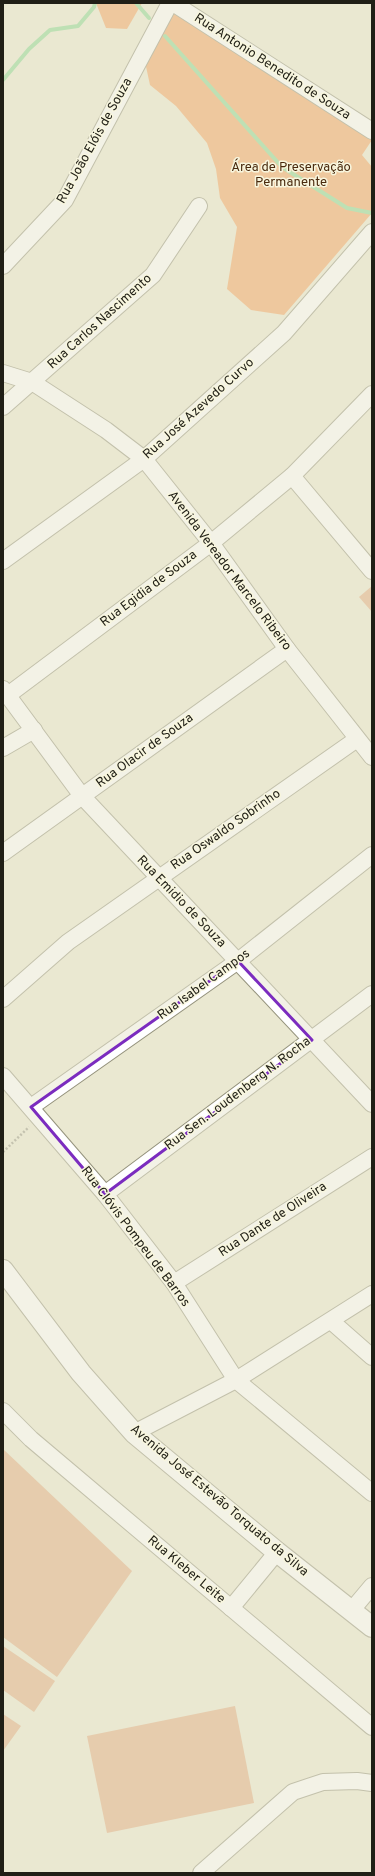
<svg xmlns="http://www.w3.org/2000/svg" width="375" height="1876" font-family="Overpass,sans-serif">
	<style>
		.green { fill: #e2ab80 }
		.forest { fill: #f4a360 }
		.lines { fill: none; stroke-linecap: round; stroke-linejoin: round }
		.stream { stroke: #89d890; stroke-width: 4 }
		.minor-casing { stroke: #95937d; stroke-width: 18 }
		.major-casing { stroke: #95937d; stroke-width: 22 }
		.path { stroke: #989685; stroke-width: 2.5; stroke-dasharray: 2 2; stroke-linecap: butt }
		.minor { stroke: #fff; stroke-width: 16 }
		.major { stroke: #fff; stroke-width: 20 }
		.marked { fill: none; stroke: #7b2cbf; stroke-width: 3; stroke-linejoin: round }
		.labels { text-anchor: middle; dominant-baseline: central; stroke-width: 3; stroke-linejoin: round; paint-order: stroke }
		.street-label { font-size: 13px; fill: #201f16; stroke: #f8f6de }
		.park-label { font-size: 13px; fill: #49290d; stroke: #f8f6de }
	</style>
	<rect width="100%" height="100%" fill="#eae8d1"/>
	<g class="green">
		<polygon points="372,586 372,612 359,597"/>
		<polygon points="3,1449 132,1571 57,1677 3,1637"/>
		<polygon points="3,1646 55,1681 34,1712 3,1690"/>
		<polygon points="235,1706 254,1803 107,1833 87,1736"/>
		<polygon points="3,1714 21,1726 3,1751"/>
	</g>
	<g class="forest">
		<polygon points="96,3 142,3 127,29 106,28"/>
		<polygon points="173,13 372,140 362,155 372,167 372,213 284,315 251,310 227,289 237,227 220,198 216,169 207,143 176,106 150,85 145,62"/>
	</g>
	<g class="lines">
		<g class="stream">
			<polyline points="136,3 149,18"/>
			<polyline points="165,36 282,167 347,208 372,213"/>
			<polyline points="3,80 29,49 50,30 78,26 94,7 95,3"/>
		</g>
		<g class="minor-casing">
			<g id="minor">
				<polyline points="173,3 372,131"/>
				<polyline points="3,266 65,200 170,3"/>
				<polyline points="3,373 32,382 106,430 144,459 211,543 287,649 372,757"/>
				<polyline points="3,407 153,275 199,206"/>
				<polyline points="292,476 372,571"/>
				<polyline points="3,561 144,459 284,333 372,232"/>
				<polyline points="3,689 82,796 372,1104"/>
				<polyline points="8,695 211,543 292,476 372,394"/>
				<polyline points="3,748 34,730"/>
				<polyline points="3,853 287,649"/>
				<polyline points="3,999 68,942 357,739"/>
				<polyline points="3,1076 105,1194 174,1283 236,1380 372,1493"/>
				<polyline points="31,1107 238,961 372,855"/>
				<polyline points="105,1194 372,994"/>
				<polyline points="174,1283 372,1157"/>
				<polyline points="331,1321 372,1357"/>
				<polyline points="3,1411 31,1439 372,1727"/>
				<polyline points="134,1433 236,1380 372,1294"/>
				<polyline points="231,1608 277,1552"/>
				<polyline points="351,1611 372,1586"/>
				<polyline points="201,1873 293,1792 323,1782 357,1781 372,1783"/>
			</g>
		</g>
		<g class="major-casing">
			<polyline id="major" points="3,1270 81,1373 134,1433 277,1552 372,1627"/>
		</g>
		<polyline class="path" points="3,1152 29,1127"/>
		<use href="#minor" class="minor"/>
		<use href="#major" class="major"/>
	</g>
	<path d="M0 0H375V1876H0ZM238 961 312 1040 105 1194 31 1107Z" fill="#eae8d1" fill-opacity=".55" fill-rule="evenodd"/>
	<path class="marked" d="M238 961 312 1040 105 1194 31 1107Z"/>
	<g class="labels">
		<g class="street-label">
			<text transform="translate(272 67) rotate(33)">Rua Antonio Benedito de Souza</text>
			<text transform="translate(95 141) rotate(-61)">Rua João Elóis de Souza</text>
			<text transform="translate(100 322) rotate(-42)">Rua Carlos Nascimento</text>
			<text transform="translate(199 409) rotate(-42)">Rua José Azevedo Curvo</text>
			<text transform="translate(229 571) rotate(53)">Avenida Vereador Marcelo Ribeiro</text>
			<text transform="translate(149 589) rotate(-37)">Rua Egidia de Souza</text>
			<text transform="translate(145 751) rotate(-36)">Rua Olacir de Souza</text>
			<text transform="translate(226 830) rotate(-35)">Rua Oswaldo Sobrinho</text>
			<text transform="translate(181 902) rotate(46)">Rua Emidio de Souza</text>
			<text transform="translate(204 985) rotate(-36)">Rua Isabel Campos</text>
			<text transform="translate(238 1094) rotate(-37)">Rua Sen. Loudenberg N. Rocha</text>
			<text transform="translate(273 1220) rotate(-33)">Rua Dante de Oliveira</text>
			<text transform="translate(135 1237) rotate(53)">Rua Clóvis Pompeu de Barros</text>
			<text transform="translate(219 1501) rotate(40)">Avenida José Estevão Torquato da Silva</text>
			<text transform="translate(186 1570) rotate(40)">Rua Kleber Leite</text>
		</g>
		<g class="park-label">
			<text x="291" y="168">Área de Preservação<tspan x="291" dy="15">Permanente</tspan></text>
		</g>
	</g>
	<rect width="375" height="1876" fill="none" stroke="#201f16" stroke-width="8"/>
</svg>
